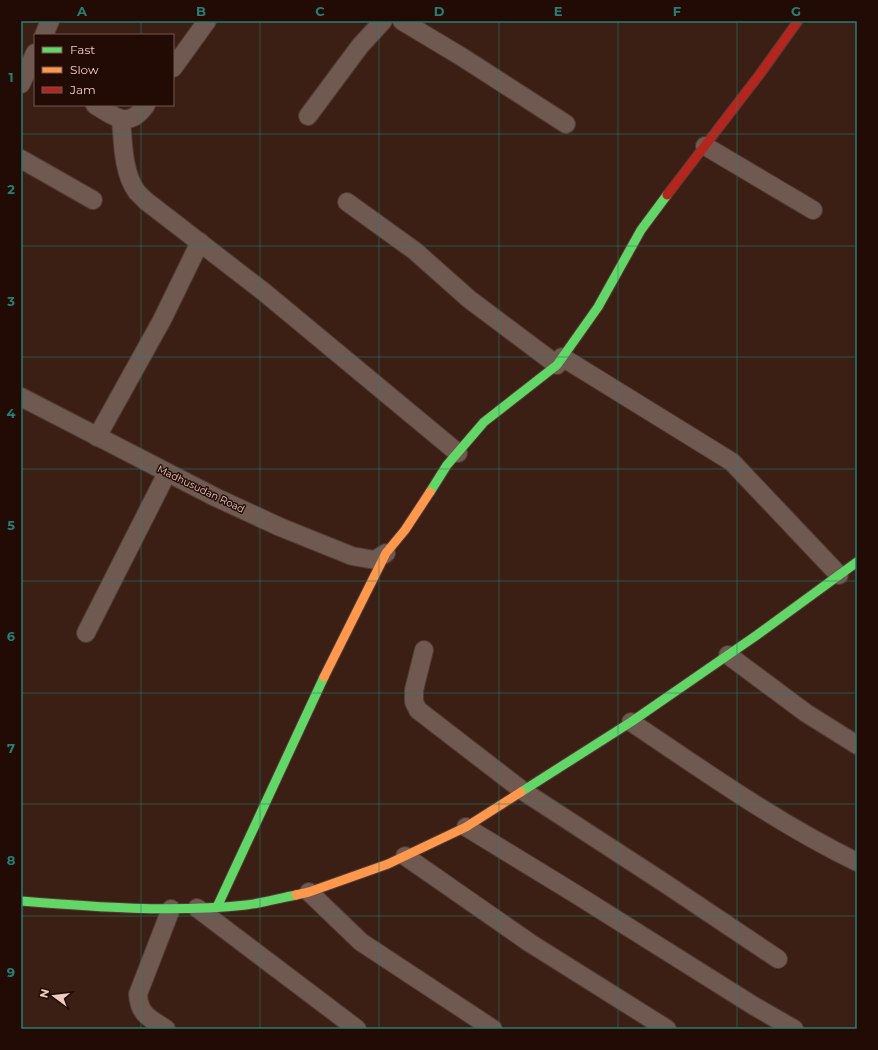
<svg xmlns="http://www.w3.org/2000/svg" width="878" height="1050" font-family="Montserrat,sans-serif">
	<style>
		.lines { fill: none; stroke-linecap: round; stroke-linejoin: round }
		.street-casing { stroke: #513a34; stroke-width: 20 }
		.fast-casing { stroke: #513a34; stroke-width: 11 }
		.slow-casing { stroke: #513a34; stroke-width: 11 }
		.jam-casing { stroke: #513a34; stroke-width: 11 }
		.street { stroke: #705950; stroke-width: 18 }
		.fast { stroke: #63d668; stroke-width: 9 }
		.slow { stroke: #ff974d; stroke-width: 9 }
		.jam { stroke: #b3261e; stroke-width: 9 }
		.grid { fill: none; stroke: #257f76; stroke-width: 1; stroke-opacity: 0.55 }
		.labels { text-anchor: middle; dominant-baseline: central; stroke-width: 3; stroke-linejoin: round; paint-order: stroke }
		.street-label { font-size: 10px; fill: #eeccc0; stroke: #220b05 }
		.neatline { fill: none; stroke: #257f76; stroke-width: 1.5 }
		.grid-label { font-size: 13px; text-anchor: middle; font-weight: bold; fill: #257f76 }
	</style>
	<rect width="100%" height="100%" fill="#3b1f14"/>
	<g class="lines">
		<g class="street-casing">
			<g id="street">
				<polyline points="402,21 462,57 566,124"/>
				<polyline points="44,35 50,21"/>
				<polyline points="173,68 207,21"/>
				<polyline points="21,84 35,53"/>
				<path d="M95 105C116 118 129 129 146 105"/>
				<polyline points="308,116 360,46 383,21"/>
				<path d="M121 119C123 142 123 174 137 192 140 195 143 198 146 201L264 292 458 453"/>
				<polyline points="705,146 813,210"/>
				<polyline points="21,159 93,200"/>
				<polyline points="347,202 415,251 469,299 557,365"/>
				<polyline points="562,357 732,462 839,575"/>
				<polyline points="21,397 215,497 280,527 352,556 375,560 386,553"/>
				<polyline points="97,437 162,320 200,242"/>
				<polyline points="86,633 167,473"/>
				<polyline points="424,650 414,690 414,702 418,710 523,791 666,884 778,959"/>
				<polyline points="728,655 806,713 857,745"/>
				<path d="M631 722C704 771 777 823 857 862"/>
				<polyline points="466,827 574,893 754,1006 794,1029"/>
				<polyline points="405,856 530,943 667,1029"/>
				<polyline points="309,892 361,942 493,1029"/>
				<polyline points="197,908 357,1029"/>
				<path d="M166 1029C150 1018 139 1015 138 994L171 909"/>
			</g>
		</g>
		<g class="fast-casing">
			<g id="fast">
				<polyline points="430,492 447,465 484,422 557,365 598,307 641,230 667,195"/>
				<polyline points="521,792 631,722 757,635 857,562"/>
				<path d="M21 901C96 907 171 913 246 905 263 903 280 898 296 895"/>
				<polyline points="217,907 324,677"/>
			</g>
		</g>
		<g class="slow-casing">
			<g id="slow">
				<polyline points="324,677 386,553 405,530 430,492"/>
				<polyline points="296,895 309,892 388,864 466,827 521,792"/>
			</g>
		</g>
		<g class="jam-casing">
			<polyline id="jam" points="667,195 760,74 798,21"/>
		</g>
		<use href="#street" class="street"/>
		<use href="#fast" class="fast"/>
		<use href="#slow" class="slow"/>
		<use href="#jam" class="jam"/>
	</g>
	<path class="grid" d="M141 21V35M260 21V1029M379 21V1029M499 21V1029M618 21V1029M737 21V1029M141 105V1029M21 134H857M21 246H857M21 357H857M21 469H857M21 581H857M21 693H857M21 804H857M21 916H857"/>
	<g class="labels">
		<g class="street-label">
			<text transform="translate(201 489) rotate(26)">Madhusudan Road</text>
		</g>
	</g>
	<rect width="878" height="1050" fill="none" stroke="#220b05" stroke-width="44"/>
	<rect x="34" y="34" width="140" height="72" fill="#220b05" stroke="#745850"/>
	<rect x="42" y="47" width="20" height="6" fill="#63d668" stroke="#745850"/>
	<text x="70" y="54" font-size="12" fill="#eeccc0">Fast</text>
	<rect x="42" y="67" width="20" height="6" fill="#ff974d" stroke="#745850"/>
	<text x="70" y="74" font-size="12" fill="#eeccc0">Slow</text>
	<rect x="42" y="87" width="20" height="6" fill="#b3261e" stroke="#745850"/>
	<text x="70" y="94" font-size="12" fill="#eeccc0">Jam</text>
	<g transform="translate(54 996) rotate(285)" stroke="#220b05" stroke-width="3" paint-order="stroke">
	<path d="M0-3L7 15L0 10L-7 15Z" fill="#eeccc0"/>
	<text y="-6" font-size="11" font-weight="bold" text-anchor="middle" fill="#eeccc0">N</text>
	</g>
	<rect x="22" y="22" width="834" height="1006" class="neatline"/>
	<g class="grid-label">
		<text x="82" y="16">A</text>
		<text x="201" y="16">B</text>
		<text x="320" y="16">C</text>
		<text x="439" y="16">D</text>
		<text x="558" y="16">E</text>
		<text x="677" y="16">F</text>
		<text x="796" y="16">G</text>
		<text x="11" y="82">1</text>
		<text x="11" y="194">2</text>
		<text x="11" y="306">3</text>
		<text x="11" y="418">4</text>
		<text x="11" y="530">5</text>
		<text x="11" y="641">6</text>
		<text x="11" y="753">7</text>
		<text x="11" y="865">8</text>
		<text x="11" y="977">9</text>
	</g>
</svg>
